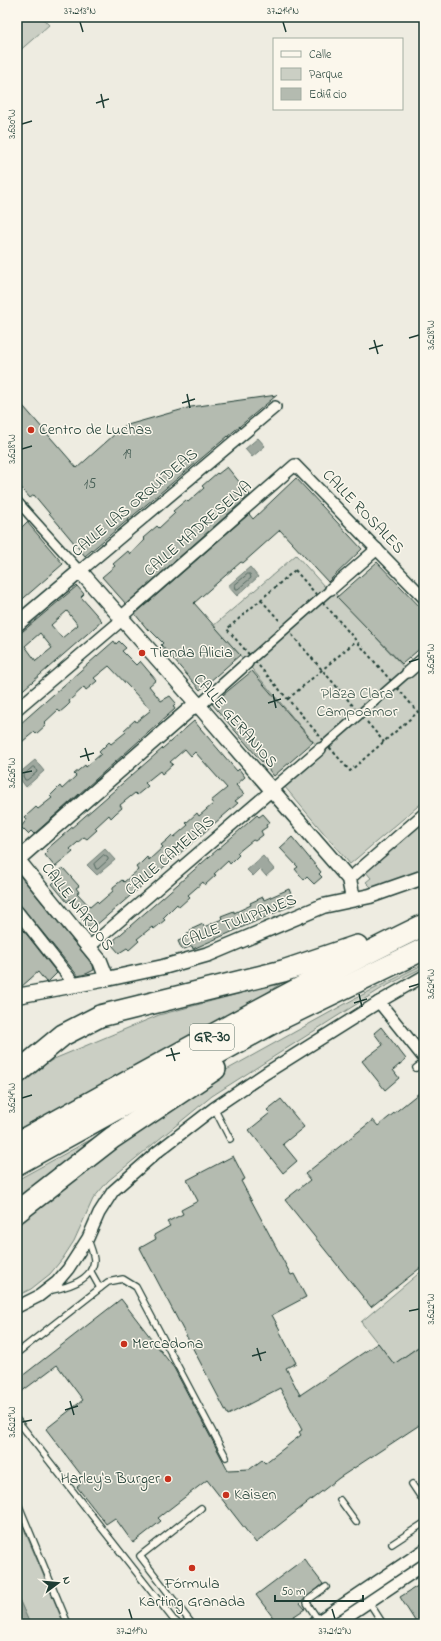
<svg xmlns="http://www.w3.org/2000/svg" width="441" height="1641" font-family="'Indie Flower',sans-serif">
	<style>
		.green { fill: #cbcfc4; stroke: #75867c }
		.water { fill: #9fa89f; stroke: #6c7d74 }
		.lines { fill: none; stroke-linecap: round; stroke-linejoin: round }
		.shore { stroke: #52685f; stroke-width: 1 }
		.building { fill: #b4bbb0; stroke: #1f3d34; fill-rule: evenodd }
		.service-casing { stroke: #1f3d34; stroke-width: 8 }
		.pedestrian-casing { stroke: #1f3d34; stroke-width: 11 }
		.minor-casing { stroke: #1f3d34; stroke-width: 14 }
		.tertiary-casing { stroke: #1f3d34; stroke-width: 17 }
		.motorway-casing { stroke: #1f3d34; stroke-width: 24 }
		.path { stroke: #1f3d34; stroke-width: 2; stroke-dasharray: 3 3; stroke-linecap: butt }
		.service { stroke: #fbf7ec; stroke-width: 5.5 }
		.pedestrian { stroke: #fbf7ec; stroke-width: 8 }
		.minor { stroke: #fbf7ec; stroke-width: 11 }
		.tertiary { stroke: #fbf7ec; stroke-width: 14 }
		.motorway { stroke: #fbf7ec; stroke-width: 21 }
		.ticks { fill: none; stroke: #1f3d34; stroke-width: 1.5 }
		.poi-dot { fill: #c8321e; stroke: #fbf7ec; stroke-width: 1.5 }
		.labels { text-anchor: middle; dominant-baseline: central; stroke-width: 3; stroke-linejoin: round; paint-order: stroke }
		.number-label { font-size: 14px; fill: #445c53 }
		.shield { fill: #fbf7ec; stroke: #61756b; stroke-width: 1 }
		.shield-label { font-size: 15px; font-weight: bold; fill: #1f3d34 }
		.poi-label { font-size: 16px; fill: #1f3d34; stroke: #fbf7ec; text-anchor: start }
		.street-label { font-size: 16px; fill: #1f3d34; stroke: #fbf7ec }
		.park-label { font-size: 16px; fill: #415a51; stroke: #fbf7ec }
		.neatline { fill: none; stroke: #1f3d34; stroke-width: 1.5 }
		.ticks-label { font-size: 10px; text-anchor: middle; fill: #1f3d34 }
	</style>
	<rect width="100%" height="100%" fill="#eeece1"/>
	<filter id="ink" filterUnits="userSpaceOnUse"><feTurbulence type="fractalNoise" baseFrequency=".025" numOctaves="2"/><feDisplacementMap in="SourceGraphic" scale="8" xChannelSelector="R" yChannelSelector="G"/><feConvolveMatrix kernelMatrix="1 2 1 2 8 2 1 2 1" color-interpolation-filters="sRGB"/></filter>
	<g filter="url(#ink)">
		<g class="green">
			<polygon points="17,17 41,17 49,25 17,53"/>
			<polygon points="296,555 324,586 331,589 340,598 408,672 424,665 424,801 350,864 284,786 323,753 247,663 213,626"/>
			<polygon points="424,822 424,870 372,888 366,882 371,878 365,871"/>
			<polygon points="424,964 424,967 384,987 336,1017 212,1096 108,1181 93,1199 74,1241 63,1258 50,1274 31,1289 17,1296 17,1225 121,1142 221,1073 354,999"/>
			<polygon points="283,982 259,998 17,1130 17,1085 29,1074 54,1059 159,1015"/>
			<polygon points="130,1118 73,1155 17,1198 17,1180"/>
			<polygon points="424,1269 424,1343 394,1364 361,1322"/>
			<polygon points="17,1509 21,1522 64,1624 30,1624 17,1595"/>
		</g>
		<g class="water">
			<polygon points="258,438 265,446 252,457 245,449"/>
			<polygon points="250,567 258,577 237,596 228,586"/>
			<polygon points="35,760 44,771 26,787 17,775"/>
			<polygon points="105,849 115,860 97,875 87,865"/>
			<polygon points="263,856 274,869 266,876 260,869 253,876 247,870"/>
			<polygon points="17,1595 30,1624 17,1624"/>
		</g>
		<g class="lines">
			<g class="shore">
				<polygon points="248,574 250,574 251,578 238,589 236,589 235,585"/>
				<polygon points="33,767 35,767 37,772 27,780 25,780 23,776"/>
				<polygon points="104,855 108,858 108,860 98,869 96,869 94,864"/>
			</g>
		</g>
		<g class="building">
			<polygon points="277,395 85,556 34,495 30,498 17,483 17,399 77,468 124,426 191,407"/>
			<polygon points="227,467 250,495 126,604 102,577 115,566 113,564 128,551 130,554 145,540 143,538 157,526 159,528 175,513 173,511 186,500 188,502 204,488 202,486 217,473 218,474"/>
			<polygon points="296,478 362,549 328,582 280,530 243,563 241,562 194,603 240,655 200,690 161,645 163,643 149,629 148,630 135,614 249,514 253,519"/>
			<polygon points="27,522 63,564 17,604 17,534 22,529 21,528"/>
			<polygon points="377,562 424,611 424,645 402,664 337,597"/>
			<path d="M77 586 84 594 81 597 102 621 17 695V636ZM67 611 78 625 62 638 51 625ZM40 633 52 648 36 661 25 646Z"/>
			<polygon points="114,641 116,644 119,641 126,648 122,651 136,665 140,661 156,680 149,686 161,701 170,696 176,703 173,706 175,709 34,834 31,831 28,834 21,827 27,819 25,817 36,807 38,809 52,798 50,796 60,786 62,789 76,776 74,774 85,765 86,767 101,754 99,752 109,742 111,744 126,732 124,730 135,720 136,722 151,710 109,666 94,678 97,681 91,686 86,690 84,687 69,701 70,703 66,707 60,712 58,710 44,723 46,725 36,734 34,732 17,746 17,730 22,726 20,724"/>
			<polygon points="252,671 313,742 274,776 212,704"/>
			<polygon points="194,721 237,771 239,769 245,777 236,785 244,794 235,801 238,803 229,811 94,927 93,925 89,928 82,920 86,917 70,899 67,902 52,884 55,881 52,877 63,868 79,886 76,888 79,892 77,893 90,907 97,901 99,903 113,891 113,887 122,880 124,882 138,870 136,867 141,863 147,857 149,860 163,847 161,845 167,840 172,835 174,837 188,825 186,823 197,813 199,816 213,804 211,801 227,788 195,752 191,756 185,749 170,762 173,764 162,774 160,771 145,783 148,786 137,795 135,793 120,805 122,808 116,813 111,818 109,815 95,828 97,830 87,839 84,837 70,849 73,852 55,867 45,855 48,852 46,850"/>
			<polygon points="263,814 270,822 266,825 267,827 261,831 263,835 255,841 253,840 237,853 239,855 230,864 228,861 214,874 216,875 205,885 203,882 188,895 190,897 179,907 177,904 163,918 165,920 154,929 152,927 137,939 139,941 129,950 127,948 119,953 112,945 116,942 114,940 257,815 259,817"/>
			<polygon points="292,837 321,872 319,874 322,877 314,884 307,877 304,880 295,869 298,867 280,848"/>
			<polygon points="17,872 93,965 94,970 86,974 78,976 22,907 17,904"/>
			<polygon points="289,889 295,904 193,949 192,946 182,950 178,941 188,937 187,934 191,933 190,930 203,924 204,927 222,919 221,916 234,911 234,913 251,905 250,903 263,897 264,900"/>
			<polygon points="17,922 57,973 48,982 46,982 38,972 21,987 17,987"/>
			<polygon points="381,1027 406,1059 393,1070 399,1078 385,1090 362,1061 383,1045 374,1033"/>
			<polygon points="424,1089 424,1265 371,1307 285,1200 310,1180 305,1174 373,1120 378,1126"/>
			<polygon points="281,1099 304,1127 283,1144 297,1161 283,1173 249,1130 270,1113 267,1110"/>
			<polygon points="233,1156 245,1179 241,1181 291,1275 294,1274 306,1297 272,1315 280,1330 279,1330 296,1363 286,1368 300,1395 378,1343 394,1364 424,1343 424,1422 339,1478 256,1543 207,1480 158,1518 161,1521 133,1543 115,1518 106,1524 77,1487 85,1480 46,1429 83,1400 57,1365 17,1395 17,1380 121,1299 174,1368 228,1470 250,1469 262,1460 265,1463 301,1435 299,1432 302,1430 280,1388 228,1415 140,1248 156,1239 154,1235 170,1226 167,1222 183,1214 181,1210 198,1201 187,1180"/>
			<polygon points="304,1559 323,1584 300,1603 305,1609 282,1624 278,1624 256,1595"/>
			<polygon points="424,1582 424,1624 417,1624 400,1597"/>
		</g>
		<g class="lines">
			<g class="service-casing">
				<g id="service">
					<polyline points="416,1068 424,1062"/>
					<polyline points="214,1108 230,1139"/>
					<polyline points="91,1272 100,1288"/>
					<path d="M52 1290C68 1287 92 1280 94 1261 94 1254 90 1246 88 1239"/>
					<polyline points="17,1353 108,1282 123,1279 136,1287 226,1457"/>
					<polyline points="17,1420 173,1619 179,1624"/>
					<polyline points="412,1484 424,1502"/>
					<polyline points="340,1500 356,1522"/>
					<polyline points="17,1501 68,1624"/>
					<polyline points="392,1544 424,1523"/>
					<polyline points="369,1602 383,1624"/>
					<polyline points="319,1621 307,1603 308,1600 326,1587"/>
					<polyline points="192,1624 140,1556 201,1508"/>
				</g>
			</g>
			<g class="pedestrian-casing">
				<g id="pedestrian">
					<polyline points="17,501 80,571"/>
					<polyline points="247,663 331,589"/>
					<polyline points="320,749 408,672"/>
				</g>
			</g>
			<g class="minor-casing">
				<g id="minor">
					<polyline points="80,571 275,407"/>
					<polyline points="331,589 377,549"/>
					<polyline points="121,617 295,465 424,598"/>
					<polyline points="408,672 424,658"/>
					<polyline points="199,706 247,663"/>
					<polyline points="17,709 123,619"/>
					<polyline points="349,879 424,814"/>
					<polyline points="17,911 76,986"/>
					<polyline points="89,947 320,749"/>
					<polyline points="379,1002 424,1058"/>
					<polyline points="17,1307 39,1296 57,1282 68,1269 88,1238 99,1213 113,1191 156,1153 214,1108 266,1073 379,1002 424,976"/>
					<polyline points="314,1624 424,1550"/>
					<polyline points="336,1624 424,1565"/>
				</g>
			</g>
			<g class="tertiary-casing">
				<g id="tertiary">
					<polyline points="17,624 80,571 199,706 349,879 353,899"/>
					<polyline points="17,859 100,961 107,979"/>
					<polyline points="17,860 197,703"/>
					<polyline points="17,996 107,979 163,967 209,954 323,906 370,896 424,877"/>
				</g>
			</g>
			<g class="motorway-casing">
				<g id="motorway">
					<polyline points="17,1073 63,1035 100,1016 283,971 357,946"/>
					<path d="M17 1143C152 1069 286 992 424 925"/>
					<polyline points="17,1164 278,1020 424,949"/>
					<polyline points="17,1212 112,1138 215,1069"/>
				</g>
			</g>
			<g class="path">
				<polygon points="295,570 418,712 350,771 227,629"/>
				<polyline points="261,600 280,621"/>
				<polyline points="292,635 355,708"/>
				<polyline points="288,699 356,641"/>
				<polyline points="367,722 384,742"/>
			</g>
			<use href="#service" class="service"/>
			<use href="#pedestrian" class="pedestrian"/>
			<use href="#minor" class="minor"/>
			<use href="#tertiary" class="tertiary"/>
			<use href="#motorway" class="motorway"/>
		</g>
	</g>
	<path class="ticks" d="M80 22 83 32M283 22 286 32M101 94 104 108M96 103 109 99M22 124 32 121M409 338 419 335M374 340 378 354M369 349 383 345M187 394 190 408M182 403 195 399M22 449 32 446M409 662 419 659M273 694 276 708M268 703 281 699M85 748 89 761M80 757 94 753M22 773 32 771M409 987 419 984M359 994 362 1007M354 1003 367 999M171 1048 175 1061M166 1056 180 1053M22 1098 32 1095M409 1311 419 1309M257 1348 261 1361M252 1356 266 1352M70 1401 74 1415M65 1410 78 1406M22 1422 32 1420M129 1609 132 1619M332 1609 335 1619"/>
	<g class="poi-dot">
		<circle cx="31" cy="430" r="4"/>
		<circle cx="142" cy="653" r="4"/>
		<circle cx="124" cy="1344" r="4"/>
		<circle cx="168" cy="1479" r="4"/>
		<circle cx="226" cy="1495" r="4"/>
		<circle cx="192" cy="1568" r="4"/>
	</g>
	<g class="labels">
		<g class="number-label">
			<text x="127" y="454">19</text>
			<text x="90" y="484">15</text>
		</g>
		<rect class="shield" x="190" y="1024" width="44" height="26" rx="3"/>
		<g class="shield-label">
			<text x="212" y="1037">GR-30</text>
		</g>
		<g class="poi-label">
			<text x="39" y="430">Centro de Luchas</text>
			<text x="150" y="653">Tienda Alicia</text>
			<text x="132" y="1344">Mercadona</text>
			<text x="160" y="1479" text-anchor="end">Harley's Burger</text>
			<text x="234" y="1495">Kaisen</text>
			<text x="192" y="1584" text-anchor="middle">Fórmula<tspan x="192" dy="18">Karting Granada</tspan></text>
		</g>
		<g class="street-label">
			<text transform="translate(135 503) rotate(-40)">CALLE LAS ORQUÍDEAS</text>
			<text transform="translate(363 512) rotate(46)">CALLE ROSALES</text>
			<text transform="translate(198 529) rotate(-41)">CALLE MADRESELVA</text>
			<text transform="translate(235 721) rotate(49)">CALLE GERANIOS</text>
			<text transform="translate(170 856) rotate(-41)">CALLE CAMELIAS</text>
			<text transform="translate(77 907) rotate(52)">CALLE NARDOS</text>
			<text transform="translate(239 921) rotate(-21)">CALLE TULIPANES</text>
		</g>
		<g class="park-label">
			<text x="357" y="694">Plaza Clara<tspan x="357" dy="18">Campoamor</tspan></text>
		</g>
	</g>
	<rect width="441" height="1641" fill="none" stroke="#fbf7ec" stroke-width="44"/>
	<rect x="273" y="38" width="130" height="72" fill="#fbf7ec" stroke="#a3ada2"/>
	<rect x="281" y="51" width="20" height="6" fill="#fbf7ec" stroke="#a3ada2"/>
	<text x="309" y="58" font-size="12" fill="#1f3d34">Calle</text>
	<rect x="281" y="68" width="20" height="12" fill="#cbcfc4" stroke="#a3ada2"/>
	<text x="309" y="78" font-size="12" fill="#1f3d34">Parque</text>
	<rect x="281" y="88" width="20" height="12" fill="#b4bbb0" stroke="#a3ada2"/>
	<text x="309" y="98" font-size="12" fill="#1f3d34">Edificio</text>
	<g transform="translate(58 1583) rotate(74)" stroke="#fbf7ec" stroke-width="3" paint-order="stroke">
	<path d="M0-3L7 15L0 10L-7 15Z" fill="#1f3d34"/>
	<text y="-6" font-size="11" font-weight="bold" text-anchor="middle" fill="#1f3d34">N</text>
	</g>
	<path d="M275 1595v6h88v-6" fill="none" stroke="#1f3d34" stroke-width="2"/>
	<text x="281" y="1595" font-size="12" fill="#1f3d34" stroke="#fbf7ec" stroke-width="3" paint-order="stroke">50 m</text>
	<rect x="22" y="22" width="397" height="1597" class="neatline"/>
	<g class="ticks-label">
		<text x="80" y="14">37.213°N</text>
		<text x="283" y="14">37.214°N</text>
		<text transform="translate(11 124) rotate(-90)" y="4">3.630°W</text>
		<text transform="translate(430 335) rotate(-90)" y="4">3.628°W</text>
		<text transform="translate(11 449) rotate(-90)" y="4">3.628°W</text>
		<text transform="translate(430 659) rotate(-90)" y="4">3.626°W</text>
		<text transform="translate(11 773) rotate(-90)" y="4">3.626°W</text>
		<text transform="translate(430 984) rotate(-90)" y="4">3.624°W</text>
		<text transform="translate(11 1098) rotate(-90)" y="4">3.624°W</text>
		<text transform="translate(430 1309) rotate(-90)" y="4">3.622°W</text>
		<text transform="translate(11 1422) rotate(-90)" y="4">3.622°W</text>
		<text x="132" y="1634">37.211°N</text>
		<text x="335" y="1634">37.212°N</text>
	</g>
</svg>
